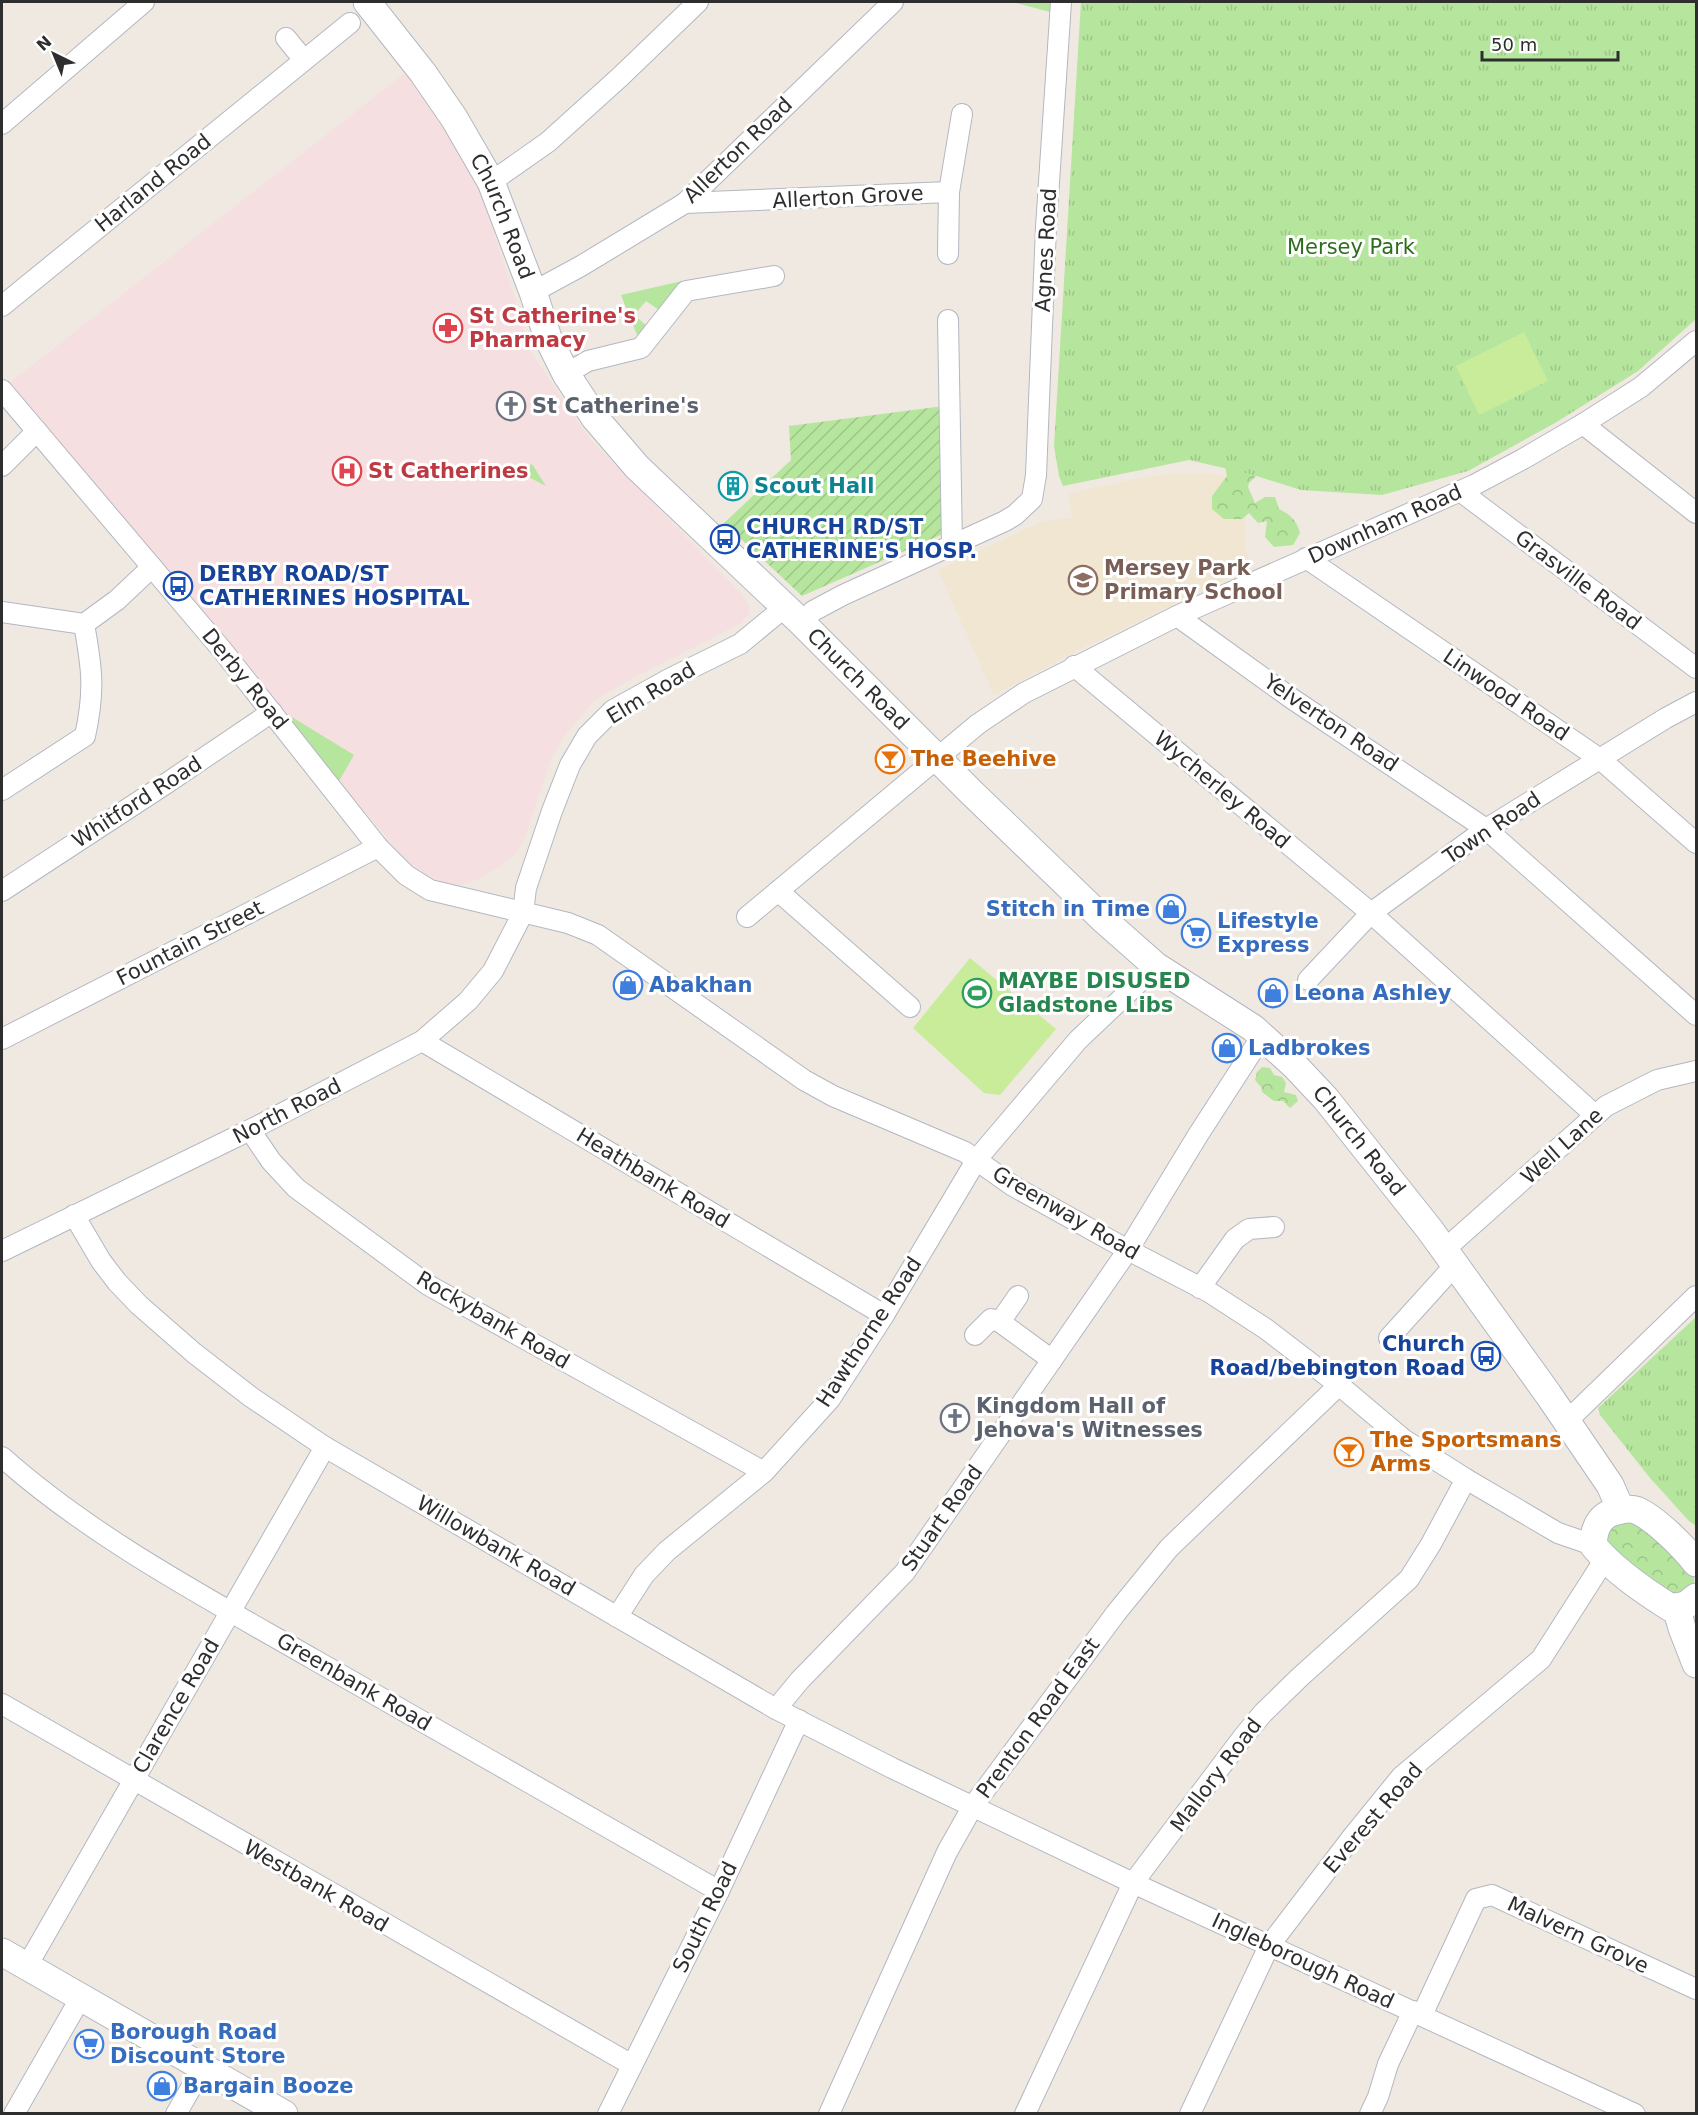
<svg xmlns="http://www.w3.org/2000/svg" width="1698" height="2115" font-family="'DejaVu Sans',sans-serif">
	<style>
		.education { fill: #f0e6d1 }
		.medical { fill: #f5dfe0 }
		.grass { fill: #b6e59e }
		.forest { fill: url(#forest-crowns) }
		.park { fill: url(#park-tufts) }
		.garden { fill: url(#garden-furrows) }
		.pitch { fill: #c9ec9a }
		.lines { fill: none; stroke-linecap: round; stroke-linejoin: round }
		.street-casing { stroke: #b4b7c1; stroke-width: 22 }
		.secondary-casing { stroke: #b4b7c1; stroke-width: 29 }
		.street { stroke: #fff; stroke-width: 20 }
		.secondary { stroke: #fff; stroke-width: 27 }
		.labels { text-anchor: middle; dominant-baseline: central; stroke-width: 6; stroke-linejoin: round; paint-order: stroke }
		.street-label { font-size: 21px; fill: #2e2e2e; stroke: #fff }
		.park-label { font-size: 21px; fill: #2c6e1b; stroke: #fff }
		.health-label { font-size: 21px; font-weight: bold; fill: #be3a42; stroke: #fff; text-anchor: start }
		.worship-label { font-size: 21px; font-weight: bold; fill: #5b616d; stroke: #fff; text-anchor: start }
		.culture-label { font-size: 21px; font-weight: bold; fill: #0d838f; stroke: #fff; text-anchor: start }
		.transit-label { font-size: 21px; font-weight: bold; fill: #164399; stroke: #fff; text-anchor: start }
		.education-label { font-size: 21px; font-weight: bold; fill: #785e54; stroke: #fff; text-anchor: start }
		.food-label { font-size: 21px; font-weight: bold; fill: #c56008; stroke: #fff; text-anchor: start }
		.shop-label { font-size: 21px; font-weight: bold; fill: #366cbe; stroke: #fff; text-anchor: start }
		.leisure-label { font-size: 21px; font-weight: bold; fill: #27864d; stroke: #fff; text-anchor: start }
	</style>
	<defs>
		<pattern id="forest-crowns" width="20" height="18" patternUnits="userSpaceOnUse" patternTransform="scale(1.5)"><rect width="20" height="18" fill="#b6e59e"/><path d="M2 6a3 3 0 1 1 6 0M12 15a3 3 0 1 1 6 0" fill="none" stroke="#9dc588"/></pattern>
		<pattern id="park-tufts" width="24" height="20" patternUnits="userSpaceOnUse" patternTransform="scale(1.5)"><rect width="24" height="20" fill="#b6e59e"/><path d="M3 7l-1-3M5 7V3M7 7l1-3M15 17l-1-3M17 17v-4M19 17l1-3" fill="none" stroke="#9dc588"/></pattern>
		<pattern id="garden-furrows" width="10" height="10" patternUnits="userSpaceOnUse" patternTransform="scale(1.5)"><rect width="10" height="10" fill="#b6e59e"/><path d="M-1 1l2-2M0 10L10 0M9 11l2-2" fill="none" stroke="#9dc588"/></pattern>
	</defs>
	<rect width="100%" height="100%" fill="#efe9e1"/>
	<polygon class="education" points="1177,474 1208,474 1247,478 1245,532 1246,550 1252,567 1072,653 994,695 938,570 1044,521 1073,518 1068,494 1144,477"/>
	<polygon class="medical" points="405,73 448,136 483,198 515,298 529,349 589,438 741,593 748,604 749,614 740,624 629,680 595,700 566,734 552,757 524,839 515,855 499,867 477,880 460,885 442,882 426,875 407,861 2,389"/>
	<g class="grass">
		<polygon points="1012,2 1055,2 1054,13"/>
		<polygon points="682,281 659,310 646,301 634,315 647,326 637,335 621,295"/>
		<polygon points="532,464 546,486 519,472"/>
		<polygon points="277,708 354,755 339,781"/>
	</g>
	<g class="forest">
		<path d="M1224 462 1261 471 1249 483 1248 487 1255 503 1265 497H1275L1279 509C1291 515 1297 521 1300 533L1293 545 1274 547 1265 537 1267 521 1258 523 1249 513 1242 519H1224L1212 509V496L1227 476Z"/>
		<polygon points="1262,1067 1270,1068 1274,1075 1282,1077 1286,1083 1284,1092 1296,1095 1298,1101 1290,1108 1283,1101 1274,1101 1262,1092 1261,1087 1255,1080 1257,1072"/>
		<path d="M1637 1521 1694 1574V1585L1675 1598 1612 1554 1606 1539C1614 1521 1619 1523 1637 1521Z"/>
	</g>
	<g class="park">
		<polygon points="1081,2 1696,2 1696,319 1638,371 1555,423 1468,471 1382,495 1301,490 1250,474 1189,460 1063,486 1059,476 1054,446"/>
		<polygon points="1696,1317 1696,1526 1689,1521 1650,1478 1600,1415 1598,1408"/>
	</g>
	<polygon class="garden" points="944,406 943,534 802,596 724,523 791,460 789,426"/>
	<g class="pitch">
		<polygon points="1524,332 1548,381 1479,415 1456,366"/>
		<polygon points="970,958 1056,1029 1000,1095 984,1093 913,1028"/>
	</g>
	<g class="lines">
		<g class="street-casing">
			<g id="street">
				<polyline points="286,38 304,60"/>
				<polyline points="2,124 144,2"/>
				<polyline points="491,182 548,142 620,77 698,2"/>
				<polyline points="949,192 962,114"/>
				<polyline points="685,203 949,192 948,254"/>
				<polyline points="533,292 581,266 685,203 893,2"/>
				<polyline points="2,306 350,23"/>
				<polyline points="948,320 952,545"/>
				<polyline points="566,374 588,361 641,348 686,291 774,276"/>
				<polyline points="2,390 223,651 378,847 406,875 430,890 568,923 598,935 804,1080 833,1096 965,1152 1013,1186 1128,1250 1209,1292 1266,1329 1339,1385 1403,1439 1466,1479 1558,1533 1593,1545"/>
				<polyline points="1583,424 1696,513"/>
				<polyline points="2,466 37,431"/>
				<polyline points="1460,491 1696,668"/>
				<polyline points="1306,558 1600,759 1696,843"/>
				<polyline points="2,612 84,624 117,600 152,567"/>
				<polyline points="1177,616 1291,698 1486,829 1696,1015"/>
				<polyline points="802,623 813,611 843,595 1005,521 1015,515 1032,499 1036,475 1046,227 1061,2"/>
				<polyline points="1074,666 1371,913 1595,1115"/>
				<path d="M2 790 85 736C95 691 92 668 84 624"/>
				<polyline points="2,891 164,785 272,712"/>
				<polyline points="778,891 910,1007"/>
				<polyline points="747,917 978,724 1024,693 1177,616 1474,485 1523,459 1583,424 1641,387 1696,341"/>
				<polyline points="1308,980 1371,913 1486,829 1666,718 1696,702"/>
				<polyline points="2,1039 378,847"/>
				<polyline points="422,1041 884,1315"/>
				<polyline points="250,1130 271,1161 296,1188 428,1285 764,1472"/>
				<polyline points="74,1215 101,1261 117,1282 139,1305 194,1353 251,1397 325,1447 776,1709 892,1768 1133,1883 1635,2114"/>
				<polyline points="1444,1250 1606,1106 1657,1080 1696,1071"/>
				<polyline points="2,1251 250,1130 422,1041 468,1001 493,971 523,913 526,888 552,811 570,765 587,736 613,710 669,679 740,644 785,607"/>
				<polyline points="1200,1288 1235,1239 1249,1229 1274,1227"/>
				<polyline points="1000,1322 1018,1296"/>
				<polyline points="975,1335 991,1319 1000,1322 1052,1360"/>
				<polyline points="1389,1338 1455,1265"/>
				<polyline points="1567,1421 1696,1296"/>
				<path d="M2 1457C93 1538 207 1598 313 1659 448 1736 583 1814 719 1891"/>
				<polyline points="617,1617 644,1575 667,1551 764,1472 830,1399 884,1315 977,1159 1078,1040 1156,966"/>
				<polyline points="2,1704 632,2065"/>
				<polyline points="776,1709 800,1680 905,1572 1128,1250 1198,1135 1262,1036"/>
				<polyline points="27,1966 325,1447"/>
				<polyline points="1422,2015 1476,1899 1492,1895 1696,1989"/>
				<polyline points="14,2114 81,1997"/>
				<polyline points="176,2114 203,2067"/>
				<polyline points="608,2114 719,1891 799,1720"/>
				<polyline points="829,2114 947,1852 973,1806 1116,1613 1169,1548 1339,1385"/>
				<polyline points="1025,2114 1133,1883 1243,1737 1263,1713 1300,1677 1409,1579 1431,1544 1466,1479"/>
				<polyline points="1190,2114 1269,1946 1353,1836 1401,1777 1541,1659 1605,1559"/>
				<polyline points="1370,2114 1378,2097 1388,2064 1413,2011"/>
			</g>
		</g>
		<g class="secondary-casing">
			<g id="secondary">
				<path id="s1" d="M367 2 423 73 454 118 491 182 533 292 548 338 566 374 595 418 637 467 802 623 972 793 1105 921 1156 966 1253 1028 1295 1066 1326 1099 1430 1230 1548 1394 1610 1485 1621 1510"/>
				<path d="M1696 1563C1684 1547 1655 1518 1636 1510 1630 1508 1620 1510 1613 1512 1598 1517 1594 1530 1593 1545 1613 1570 1644 1591 1671 1608L1686 1605 1696 1597"/>
				<polyline points="1676,1607 1682,1628 1696,1664"/>
				<polyline points="2,1952 284,2114"/>
			</g>
		</g>
		<use href="#street" class="street"/>
		<use href="#secondary" class="secondary"/>
	</g>
	<defs>
		<g id="pharmacy-ring" transform="scale(1.5)"><circle r="9.5" fill="#fff" stroke="#e0444e" stroke-width="1.5"/><path d="M-2-6h4v4h4v4h-4v4h-4v-4h-4v-4h4Z" fill="#e0444e"/></g>
		<g id="church-ring" transform="scale(1.5)"><circle r="9.5" fill="#fff" stroke="#6b7280" stroke-width="1.5"/><path d="M-1.2-6h2.4v3.5h3.3v2.4h-3.3V6h-2.4V-.1h-3.3v-2.4h3.3Z" fill="#6b7280"/></g>
		<g id="hospital-ring" transform="scale(1.5)"><circle r="9.5" fill="#fff" stroke="#e0444e" stroke-width="1.5"/><path d="M-5-5h3v3.5h4V-5h3V5h-3V1.5h-4V5h-3Z" fill="#e0444e"/></g>
		<g id="building-ring" transform="scale(1.5)"><circle r="9.5" fill="#fff" stroke="#0f9aa8" stroke-width="1.5"/><path d="M-4-6H4V6H1V3H-1V6H-4ZM-2.5-4.3h1.7v1.8h-1.7ZM.8-4.3h1.7v1.8H.8ZM-2.5-1h1.7V.8h-1.7ZM.8-1h1.7V.8H.8Z" fill="#0f9aa8"/></g>
		<g id="bus-ring" transform="scale(1.5)"><circle r="9.5" fill="#fff" stroke="#1a4fb4" stroke-width="1.5"/><path d="M-5-6H5V4H4V6H2V4H-2V6H-4V4H-5ZM-3.5-4V0h7V-4ZM-3.5 1.2v1.5H-2V1.2ZM2 1.2v1.5H3.5V1.2Z" fill="#1a4fb4"/></g>
		<g id="school-ring" transform="scale(1.5)"><circle r="9.5" fill="#fff" stroke="#8d6e63" stroke-width="1.5"/><path d="M0-5L7-2L0 1L-7-2ZM-4 1L0 2.5L4 1V4Q0 6-4 4Z" fill="#8d6e63"/></g>
		<g id="bar-ring" transform="scale(1.5)"><circle r="9.5" fill="#fff" stroke="#e8710a" stroke-width="1.5"/><path d="M-6-5H6L.8 .8V4.5H3.5V6h-7V4.5H-.8V.8Z" fill="#e8710a"/></g>
		<g id="shop-ring" transform="scale(1.5)"><circle r="9.5" fill="#fff" stroke="#3f7fe0" stroke-width="1.5"/><path d="M-5-2.5h2.3a2.7 3.5 0 0 1 5.4 0H5L5.5 6h-11ZM-1.5-2.5h3a1.5 2.3 0 0 0-3 0Z" fill="#3f7fe0"/></g>
		<g id="supermarket-ring" transform="scale(1.5)"><circle r="9.5" fill="#fff" stroke="#3f7fe0" stroke-width="1.5"/><path d="M-6-5.5h2.5l.6 2H6L4.5 2H-2.5L-4.4-4H-6ZM-1.5 3.2a1.3 1.3 0 1 0 .1 0ZM3 3.2a1.3 1.3 0 1 0 .1 0Z" fill="#3f7fe0"/></g>
		<g id="stadium-ring" transform="scale(1.5)"><circle r="9.5" fill="#fff" stroke="#2e9e5b" stroke-width="1.5"/><path d="M0-5a6.5 5 0 1 0 0 10a6.5 5 0 1 0 0-10ZM-3.5-1.8h7v3.6h-7Z" fill="#2e9e5b"/></g>
	</defs>
	<g fill-rule="evenodd">
		<use href="#pharmacy-ring" x="448" y="328"/>
		<use href="#church-ring" x="511" y="406"/>
		<use href="#hospital-ring" x="347" y="471"/>
		<use href="#building-ring" x="733" y="486"/>
		<use href="#bus-ring" x="725" y="539"/>
		<use href="#school-ring" x="1083" y="580"/>
		<use href="#bus-ring" x="178" y="586"/>
		<use href="#bar-ring" x="890" y="759"/>
		<use href="#shop-ring" x="1171" y="909"/>
		<use href="#supermarket-ring" x="1196" y="933"/>
		<use href="#shop-ring" x="628" y="985"/>
		<use href="#stadium-ring" x="977" y="993"/>
		<use href="#shop-ring" x="1273" y="993"/>
		<use href="#shop-ring" x="1227" y="1048"/>
		<use href="#bus-ring" x="1486" y="1356"/>
		<use href="#church-ring" x="955" y="1418"/>
		<use href="#bar-ring" x="1349" y="1452"/>
		<use href="#supermarket-ring" x="89" y="2044"/>
		<use href="#shop-ring" x="162" y="2086"/>
	</g>
	<g class="labels">
		<g class="street-label">
			<text transform="translate(738 150) rotate(-44)">Allerton Road</text>
			<text transform="translate(153 183) rotate(-39)">Harland Road</text>
			<text transform="translate(848 197) rotate(-3)">Allerton Grove</text>
			<text stroke="none"><textPath href="#s1" startOffset="255">Church Road</textPath></text>
			<text transform="translate(1046 250) rotate(-87)">Agnes Road</text>
			<text transform="translate(1385 524) rotate(-24)">Downham Road</text>
			<text transform="translate(1578 580) rotate(37)">Grasville Road</text>
			<text transform="translate(245 679) rotate(51)">Derby Road</text>
			<text stroke="none"><textPath href="#s1" startOffset="849">Church Road</textPath></text>
			<text transform="translate(651 693) rotate(-31)">Elm Road</text>
			<text transform="translate(1506 695) rotate(34)">Linwood Road</text>
			<text transform="translate(1331 723) rotate(34)">Yelverton Road</text>
			<text transform="translate(1222 790) rotate(40)">Wycherley Road</text>
			<text transform="translate(137 802) rotate(-33)">Whitford Road</text>
			<text transform="translate(1492 828) rotate(-34)">Town Road</text>
			<text transform="translate(190 943) rotate(-27)">Fountain Street</text>
			<text transform="translate(287 1111) rotate(-27)">North Road</text>
			<text stroke="none"><textPath href="#s1" startOffset="1533">Church Road</textPath></text>
			<text transform="translate(1562 1146) rotate(-42)">Well Lane</text>
			<text transform="translate(653 1178) rotate(31)">Heathbank Road</text>
			<text transform="translate(1066 1213) rotate(30)">Greenway Road</text>
			<text transform="translate(493 1320) rotate(30)">Rockybank Road</text>
			<text transform="translate(869 1332) rotate(-57)">Hawthorne Road</text>
			<text transform="translate(942 1518) rotate(-55)">Stuart Road</text>
			<text transform="translate(496 1546) rotate(30)">Willowbank Road</text>
			<text transform="translate(354 1682) rotate(30)">Greenbank Road</text>
			<text transform="translate(176 1706) rotate(-60)">Clarence Road</text>
			<text transform="translate(1038 1718) rotate(-54)">Prenton Road East</text>
			<text transform="translate(1216 1775) rotate(-53)">Mallory Road</text>
			<text transform="translate(1373 1818) rotate(-49)">Everest Road</text>
			<text transform="translate(316 1886) rotate(30)">Westbank Road</text>
			<text transform="translate(705 1917) rotate(-64)">South Road</text>
			<text transform="translate(1578 1935) rotate(25)">Malvern Grove</text>
			<text transform="translate(1303 1961) rotate(25)">Ingleborough Road</text>
		</g>
		<g class="park-label">
			<text x="1351" y="247">Mersey Park</text>
		</g>
		<g class="health-label">
			<text x="469" y="316">St Catherine's<tspan x="469" dy="24">Pharmacy</tspan></text>
			<text x="368" y="471">St Catherines</text>
		</g>
		<g class="worship-label">
			<text x="532" y="406">St Catherine's</text>
			<text x="976" y="1406">Kingdom Hall of<tspan x="976" dy="24">Jehova's Witnesses</tspan></text>
		</g>
		<g class="culture-label">
			<text x="754" y="486">Scout Hall</text>
		</g>
		<g class="transit-label">
			<text x="746" y="527">CHURCH RD/ST<tspan x="746" dy="24">CATHERINE'S HOSP.</tspan></text>
			<text x="199" y="574">DERBY ROAD/ST<tspan x="199" dy="24">CATHERINES HOSPITAL</tspan></text>
			<text x="1465" y="1344" text-anchor="end">Church<tspan x="1465" dy="24">Road/bebington Road</tspan></text>
		</g>
		<g class="education-label">
			<text x="1104" y="568">Mersey Park<tspan x="1104" dy="24">Primary School</tspan></text>
		</g>
		<g class="food-label">
			<text x="911" y="759">The Beehive</text>
			<text x="1370" y="1440">The Sportsmans<tspan x="1370" dy="24">Arms</tspan></text>
		</g>
		<g class="shop-label">
			<text x="1150" y="909" text-anchor="end">Stitch in Time</text>
			<text x="1217" y="921">Lifestyle<tspan x="1217" dy="24">Express</tspan></text>
			<text x="649" y="985">Abakhan</text>
			<text x="1294" y="993">Leona Ashley</text>
			<text x="1248" y="1048">Ladbrokes</text>
			<text x="110" y="2032">Borough Road<tspan x="110" dy="24">Discount Store</tspan></text>
			<text x="183" y="2086">Bargain Booze</text>
		</g>
		<g class="leisure-label">
			<text x="998" y="981">MAYBE DISUSED<tspan x="998" dy="24">Gladstone Libs</tspan></text>
		</g>
	</g>
	<rect width="1698" height="2115" fill="none" stroke="#2e2e2e" stroke-width="6"/>
	<g transform="translate(54 54) rotate(317)" stroke="#ffffff" stroke-width="4.5" paint-order="stroke">
	<path d="M0-4.5L10 22L0 15L-10 22Z" fill="#2e2e2e"/>
	<text y="-9" font-size="16" font-weight="bold" text-anchor="middle" fill="#2e2e2e">N</text>
	</g>
	<path d="M1482 51v9h136v-9" fill="none" stroke="#2e2e2e" stroke-width="3"/>
	<text x="1491" y="51" font-size="18" fill="#2e2e2e" stroke="#ffffff" stroke-width="4.5" paint-order="stroke">50 m</text>
</svg>
